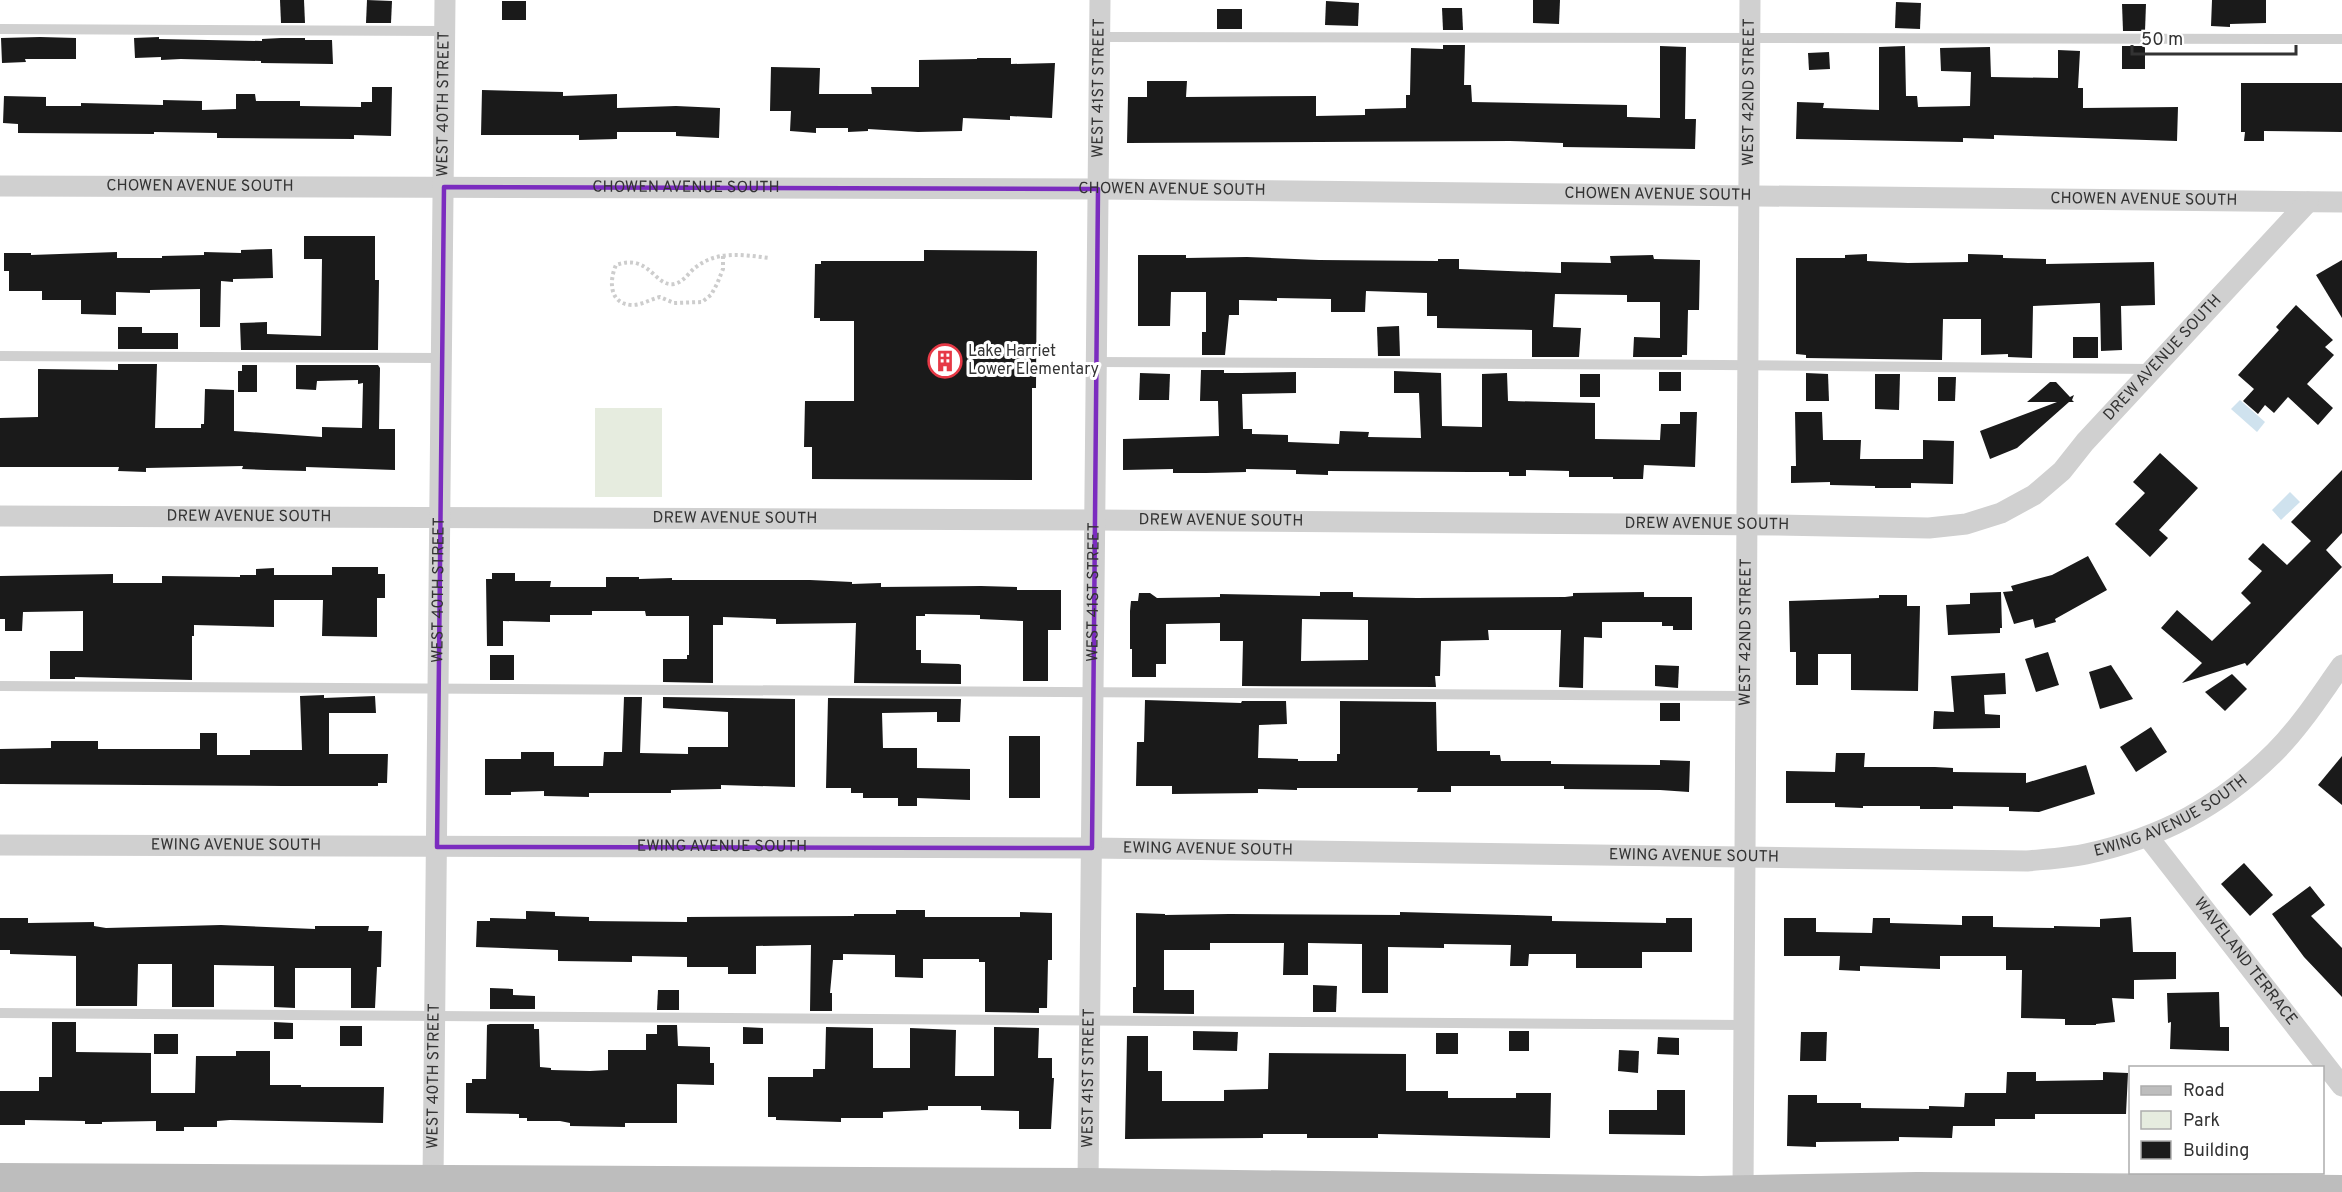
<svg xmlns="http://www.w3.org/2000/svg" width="2342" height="1192" font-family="Overpass,sans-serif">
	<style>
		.green { fill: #e6ecdf }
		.water { fill: #cfe2ee }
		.building { fill: #1a1a1a; fill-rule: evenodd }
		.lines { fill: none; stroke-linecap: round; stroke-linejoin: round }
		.path { stroke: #cdcdcd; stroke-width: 4; stroke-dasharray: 3 3; stroke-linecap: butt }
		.lane { stroke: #d0d0d0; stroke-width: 10 }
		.street { stroke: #d0d0d0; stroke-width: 21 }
		.secondary { stroke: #bdbdbd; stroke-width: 30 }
		.marked { fill: none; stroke: #7b2cbf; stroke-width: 4.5; stroke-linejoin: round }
		.labels { text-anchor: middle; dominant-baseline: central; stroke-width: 6; stroke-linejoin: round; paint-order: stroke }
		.street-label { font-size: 16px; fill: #333; stroke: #fff }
		.poi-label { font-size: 16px; fill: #333; stroke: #fff; text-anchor: start }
	</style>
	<rect width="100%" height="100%" fill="#fff"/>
	<rect class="green" x="595" y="408" width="67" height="89"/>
	<g class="water">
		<polygon points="2240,400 2265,422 2257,432 2231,409"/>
		<polygon points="2290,492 2300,502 2281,520 2272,510"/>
	</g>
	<g class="building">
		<polygon points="280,0 304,0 305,23 281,23"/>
		<polygon points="367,0 392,1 391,23 366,23"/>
		<polygon points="1533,0 1560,0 1559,24 1533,23"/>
		<polygon points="2212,0 2266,0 2266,23 2230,24 2230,27 2211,26"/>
		<rect x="502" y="1" width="24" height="19"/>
		<polygon points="1326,1 1359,3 1358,26 1325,25"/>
		<polygon points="1896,2 1921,3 1920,29 1895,28"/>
		<polygon points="2122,4 2146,4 2145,31 2123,31"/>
		<polygon points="1442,8 1462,8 1463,30 1443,30"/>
		<rect x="1217" y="9" width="25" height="20"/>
		<polygon points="40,37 76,38 76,59 25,59 26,62 2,63 1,38"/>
		<polygon points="159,37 159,39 262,41 262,39 281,38 305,38 305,40 332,40 333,64 261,63 261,61 181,59 161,60 161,57 135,58 134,38"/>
		<polygon points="1443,45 1465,45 1464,85 1471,85 1472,102 1627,105 1627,117 1660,118 1660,46 1686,47 1685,119 1696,119 1695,149 1563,147 1563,143 1510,141 1127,143 1128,97 1147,97 1147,81 1187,81 1186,97 1316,96 1316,116 1365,115 1365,109 1406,108 1406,95 1410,95 1411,48 1443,49"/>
		<polygon points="1905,46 1906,96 1917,96 1918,107 1970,106 1971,72 1941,71 1940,48 1990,47 1991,77 2058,78 2058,50 2080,51 2078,88 2083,88 2083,108 2178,107 2177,141 1994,135 1994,139 1963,138 1963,142 1796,139 1797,102 1824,103 1823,108 1879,110 1879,47"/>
		<rect x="2122" y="46" width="23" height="23"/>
		<polygon points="1829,52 1830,69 1809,70 1808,53"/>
		<polygon points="977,58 1011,58 1011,64 1055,63 1052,118 1010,116 1010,120 963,118 962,131 918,132 868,129 868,131 848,132 848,128 816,128 816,133 790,131 791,111 770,111 771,67 820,68 819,94 872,94 871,87 919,87 919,60 977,59"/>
		<polygon points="2241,83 2342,83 2342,132 2264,131 2264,141 2244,141 2245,132 2241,132"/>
		<polygon points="372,87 392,87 391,136 354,135 354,139 217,138 217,133 154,132 154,134 18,133 18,124 3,123 4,96 46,97 46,106 81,106 81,103 163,105 163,100 202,101 202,110 236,109 236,94 255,94 256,101 300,101 300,106 361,107 361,102 372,102"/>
		<polygon points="482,90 563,92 563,96 617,94 617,108 676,106 720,108 719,138 676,136 676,132 617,132 617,139 579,140 579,135 481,135"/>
		<polygon points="304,236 375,236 375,280 379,280 378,350 241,350 240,323 267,322 267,334 321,336 322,259 304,259"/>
		<polygon points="272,249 273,278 233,279 233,282 221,281 220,327 200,327 200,289 150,290 150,293 116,292 116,315 81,314 81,300 42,300 42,291 9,291 9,271 4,271 4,253 31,253 31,255 117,252 117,258 162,258 162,256 204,255 204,252 241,253 241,250"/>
		<polygon points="924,250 1037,251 1036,388 1032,388 1032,480 812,479 812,447 804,447 805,401 854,401 854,321 820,321 820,318 814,318 815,264 821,264 821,261 924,261"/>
		<polygon points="1867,254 1867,261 1908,263 1968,262 1968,254 2003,255 2003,258 2046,259 2046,264 2154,262 2155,305 2121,306 2122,350 2101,351 2100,303 2033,306 2032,358 2008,357 2008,354 1981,355 1981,319 1943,319 1942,360 1806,358 1806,355 1796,354 1796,258 1845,258 1845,255"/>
		<polygon points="1138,255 1186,255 1186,258 1247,257 1319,260 1438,261 1438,259 1459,259 1459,269 1561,273 1561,262 1611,263 1610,256 1653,255 1654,259 1700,260 1699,310 1688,310 1687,355 1682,355 1682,357 1633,357 1634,337 1660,338 1660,302 1627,302 1627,295 1555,294 1553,327 1581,328 1579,357 1532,357 1532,330 1437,328 1437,316 1427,316 1427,293 1366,291 1365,312 1331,312 1331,299 1277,298 1277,301 1239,300 1239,315 1229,315 1225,355 1202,355 1202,332 1206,332 1206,292 1171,292 1170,326 1138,326"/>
		<polygon points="2342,260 2342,318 2316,275"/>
		<polygon points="2296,305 2333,340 2325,347 2334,355 2307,384 2333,408 2318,425 2288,397 2274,413 2265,405 2258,414 2243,401 2254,389 2238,375 2279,330 2276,327"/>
		<polygon points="1399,326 1400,356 1378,356 1377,327"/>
		<polygon points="118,327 142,327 142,333 178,333 178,349 118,349"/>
		<rect x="2073" y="337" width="25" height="21"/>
		<polygon points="118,364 157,364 155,428 201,428 201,424 204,424 205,389 234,390 234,431 322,437 322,427 362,428 363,383 358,384 358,380 317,381 316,390 296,389 296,365 378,365 380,368 379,429 395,429 395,470 306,467 306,471 267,470 242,469 243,466 146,468 146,472 118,471 119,467 0,467 0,418 38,417 38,369 118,370"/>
		<polygon points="242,365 257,365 257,392 238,392 238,371 242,371"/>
		<polygon points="1201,370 1224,370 1224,373 1241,373 1296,372 1296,393 1242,394 1243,429 1252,429 1252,434 1288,435 1288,442 1339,444 1340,431 1369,432 1368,437 1421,438 1419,393 1394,393 1394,371 1441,373 1442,426 1482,427 1482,374 1507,373 1508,401 1595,403 1595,439 1660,440 1661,424 1680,424 1680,412 1697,412 1695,467 1644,465 1643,479 1613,479 1613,477 1569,477 1569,471 1526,470 1526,476 1509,476 1509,472 1469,472 1328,471 1328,475 1296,474 1296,470 1246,469 1246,472 1206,473 1173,473 1173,469 1123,470 1123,439 1219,436 1218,401 1200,401"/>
		<rect x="1659" y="372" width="22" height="19"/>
		<polygon points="1140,373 1170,374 1169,400 1139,400"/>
		<polygon points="1806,373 1828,374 1829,401 1806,401"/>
		<rect x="1580" y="374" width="20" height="23"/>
		<polygon points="1875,374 1900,374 1899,410 1875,409"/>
		<polygon points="1938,377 1956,377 1955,401 1938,401"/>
		<polygon points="2050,382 2056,382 2070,397 2074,395 2072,400 2074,402 2069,402 2017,448 1990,459 1980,431 2057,402 2027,402"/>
		<polygon points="1795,412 1822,412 1823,440 1861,440 1860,459 1923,459 1923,440 1954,441 1953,484 1911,483 1911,488 1875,488 1875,486 1830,485 1830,482 1791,483 1791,466 1796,466"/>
		<polygon points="2160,453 2198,488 2159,530 2168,538 2150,557 2115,524 2145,493 2133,482"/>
		<polygon points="2342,470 2342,533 2326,550 2342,567 2247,666 2245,663 2182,683 2202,663 2161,628 2177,610 2212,641 2251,603 2241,593 2262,571 2248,559 2263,543 2287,565 2311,541 2291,522"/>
		<polygon points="2088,556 2107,590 2055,619 2056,622 2035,628 2033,619 2014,624 2003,592 2013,591 2011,586 2052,575"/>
		<polygon points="332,567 378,567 378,574 385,574 385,598 377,598 377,637 322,636 323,600 274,600 274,627 194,625 194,636 192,636 192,680 75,677 75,679 50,679 50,651 83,651 83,611 23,612 22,631 5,631 5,619 0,619 0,576 113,574 113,583 162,583 162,576 240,577 240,575 256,575 256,569 274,568 274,575 332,575"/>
		<polygon points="492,573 515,573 515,581 551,581 550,587 606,587 606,577 639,577 639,579 672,578 672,580 810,580 852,582 852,584 881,583 881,587 981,586 1017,587 1017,590 1061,590 1061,630 1048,630 1048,681 1023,681 1023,621 980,619 980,615 925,614 925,616 916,616 916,650 921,650 921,663 959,664 961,665 961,684 854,683 856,623 776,624 776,619 723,617 723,625 713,625 713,683 663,682 663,659 687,659 687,655 689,655 689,616 646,616 645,611 592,611 592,615 550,615 550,622 503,621 503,646 487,646 486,579 492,579"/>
		<path d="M1320 592H1353V597L1417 598 1565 597 1573 596V593L1644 592V597H1692V630H1673V626H1662V622H1602V638L1584 637 1583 688 1559 687 1561 630H1488L1489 640 1441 641 1440 676H1435L1436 687 1242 686 1243 641H1220V623L1166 624V664H1156V677H1132V649H1130V611L1131 601H1138L1139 593H1150L1157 598 1220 597V594L1320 596ZM1302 619 1368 620V660L1301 661Z"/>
		<polygon points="2001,592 2002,628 2000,628 2000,633 1948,635 1946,605 1970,604 1970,593"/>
		<polygon points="1879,595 1907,595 1907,606 1920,606 1918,691 1851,690 1851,654 1818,654 1818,685 1796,685 1796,652 1790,652 1789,601 1879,598"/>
		<polygon points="2048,652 2059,685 2036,692 2025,659"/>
		<rect x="490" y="655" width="24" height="25"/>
		<polygon points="1655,665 1679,666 1678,688 1655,686"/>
		<polygon points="2111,665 2133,699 2100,709 2089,672"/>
		<polygon points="2005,673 2006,694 1984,695 1985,714 2000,715 2000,728 1933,729 1934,711 1954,712 1951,676"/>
		<polygon points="2232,674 2247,689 2225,711 2205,692"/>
		<polygon points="324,695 324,698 375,696 376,713 329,713 329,754 388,754 387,783 378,783 378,786 284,786 0,784 0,749 51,748 51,741 98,741 98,749 200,749 200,733 217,733 217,755 250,755 250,750 302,750 300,696"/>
		<polygon points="624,697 642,697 640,753 688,754 688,747 728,747 728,712 663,708 663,697 795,699 795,787 721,785 721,789 671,790 671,793 589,793 589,797 544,796 544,791 511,792 511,795 485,795 485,759 521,759 521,752 554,752 554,766 603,766 604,752 622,752"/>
		<polygon points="828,698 961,699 960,722 937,722 937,712 882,713 883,748 917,748 917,768 970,769 970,800 917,798 917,806 898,806 898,798 863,798 863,793 851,793 851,788 826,788"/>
		<polygon points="1145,700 1241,703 1242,701 1286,701 1287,724 1259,725 1258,758 1298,759 1298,761 1337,761 1337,754 1340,754 1340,701 1436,702 1437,751 1490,751 1490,755 1500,755 1501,761 1551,761 1551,764 1660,765 1660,760 1690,761 1689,792 1660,790 1564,789 1564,786 1451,786 1451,792 1417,792 1418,788 1297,788 1297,790 1258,789 1258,793 1172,794 1172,786 1136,786 1137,742 1144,742"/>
		<rect x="1660" y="703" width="20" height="18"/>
		<polygon points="2151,727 2167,752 2136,772 2120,747"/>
		<rect x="1009" y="736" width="31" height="62"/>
		<polygon points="1836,753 1865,753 1864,767 1935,767 1953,768 1953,772 2026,773 2026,783 2086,765 2095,794 2039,812 2009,811 2009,807 1953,806 1953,809 1920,809 1920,806 1863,806 1863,808 1835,807 1835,803 1786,803 1786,771 1835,772"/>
		<polygon points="2342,756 2342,805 2318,785"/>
		<polygon points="2244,863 2273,895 2250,916 2221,884"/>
		<polygon points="2310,886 2325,905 2311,916 2342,948 2342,997 2304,957 2272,914"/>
		<polygon points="896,910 925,910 925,917 1020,917 1020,912 1052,913 1052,960 1048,960 1047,1008 1039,1008 1039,1013 985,1012 985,962 979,962 979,959 923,959 923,978 895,977 895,955 843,954 843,960 833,960 830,993 832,993 832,1011 810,1011 811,945 756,946 756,974 728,974 728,967 687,967 687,957 632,956 632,962 558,961 558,950 476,947 477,921 490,921 490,918 526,919 526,911 555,912 555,916 589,917 589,921 687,922 687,917 854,916 854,914 896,914"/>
		<polygon points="1400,912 1552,916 1552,921 1666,923 1666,918 1692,918 1692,952 1642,952 1642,968 1576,968 1576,954 1529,954 1528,966 1510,966 1511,945 1444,944 1444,948 1388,947 1388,993 1362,993 1362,944 1308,943 1308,975 1283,975 1284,943 1210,943 1210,950 1164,950 1164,990 1194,990 1194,1014 1133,1013 1133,987 1136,987 1136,913 1165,914 1165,915 1229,914 1400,915"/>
		<polygon points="1962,916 1993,916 1993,927 2054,928 2054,926 2100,927 2100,919 2131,917 2133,952 2176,952 2176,979 2134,980 2134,999 2112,998 2115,1022 2096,1024 2096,1025 2065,1025 2065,1019 2021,1018 2022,970 2006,970 2006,956 1940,956 1940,969 1860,966 1860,971 1839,970 1840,956 1784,956 1784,918 1816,918 1816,932 1872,933 1873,918 1890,918 1890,923 1962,925"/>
		<polygon points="0,918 28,918 28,923 94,922 94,926 106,928 221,925 315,929 315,926 369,926 368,931 382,931 381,967 377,967 375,1008 351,1008 351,968 295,968 295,1008 274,1007 274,966 214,965 214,1007 172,1007 172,964 138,964 137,1006 76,1006 76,956 10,954 10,950 0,950"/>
		<polygon points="1313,985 1337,986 1336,1012 1313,1012"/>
		<polygon points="490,988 513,989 513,995 535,996 535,1009 490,1009"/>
		<polygon points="658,990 679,990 679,1010 657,1010"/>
		<polygon points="2219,992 2220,1027 2229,1027 2229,1051 2170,1049 2171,1022 2168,1023 2167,993"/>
		<polygon points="52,1022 76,1022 76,1052 151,1053 151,1093 195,1093 196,1056 236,1056 236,1051 270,1051 270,1085 301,1085 301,1087 384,1087 383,1123 230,1120 217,1121 217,1127 184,1127 184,1131 156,1131 156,1121 102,1122 102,1124 85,1124 85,1121 25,1120 25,1125 0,1125 0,1091 39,1091 39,1077 52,1077"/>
		<polygon points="274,1022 293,1023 293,1039 274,1039"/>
		<polygon points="490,1024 534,1024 534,1029 539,1029 540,1067 551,1068 551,1070 590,1071 608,1070 608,1050 646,1050 646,1034 657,1034 657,1025 677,1025 678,1046 710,1047 710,1063 714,1063 714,1085 677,1084 677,1123 625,1123 625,1127 570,1126 570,1123 560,1121 527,1121 527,1118 519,1118 519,1114 466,1113 466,1083 472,1083 472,1079 486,1079 487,1025"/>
		<rect x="340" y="1026" width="22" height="20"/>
		<polygon points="743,1027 763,1028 763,1044 743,1044"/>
		<polygon points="826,1027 873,1028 873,1068 910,1068 910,1028 956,1030 955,1076 994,1076 994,1027 1039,1028 1038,1058 1052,1058 1052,1078 1054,1078 1051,1129 1019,1129 1019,1111 981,1110 981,1106 928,1106 928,1110 883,1112 883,1118 841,1118 841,1122 776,1120 776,1117 768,1117 768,1077 813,1077 813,1069 825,1069"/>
		<polygon points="1193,1031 1238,1032 1237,1051 1193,1050"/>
		<rect x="1509" y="1031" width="20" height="20"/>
		<polygon points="1801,1032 1827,1032 1826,1061 1800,1061"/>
		<rect x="1436" y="1033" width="22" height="21"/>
		<rect x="154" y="1034" width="24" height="20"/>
		<polygon points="1127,1036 1148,1036 1148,1071 1162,1071 1162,1101 1224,1101 1224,1090 1268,1089 1269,1053 1406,1054 1406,1091 1448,1091 1448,1098 1516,1098 1516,1093 1551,1093 1550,1138 1378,1134 1378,1138 1307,1138 1307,1134 1263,1134 1263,1138 1125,1139"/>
		<polygon points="1658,1037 1679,1038 1679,1055 1657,1054"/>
		<polygon points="1619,1050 1639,1051 1638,1073 1618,1071"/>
		<polygon points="2007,1072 2036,1072 2036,1081 2103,1080 2103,1072 2128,1073 2126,1114 2035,1114 2035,1119 1995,1119 1995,1126 1953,1126 1952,1138 1899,1137 1899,1141 1816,1142 1816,1147 1787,1146 1788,1095 1817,1095 1817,1103 1861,1103 1861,1108 1929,1109 1929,1106 1964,1107 1965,1093 2006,1093"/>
		<polygon points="1657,1090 1685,1090 1685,1135 1609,1134 1609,1110 1657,1110"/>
	</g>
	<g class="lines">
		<path class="path" d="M723 256V269L717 284 711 295 702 302 674 303 660 297C651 299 642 305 632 305 609 304 609 281 616 265 650 253 654 287 674 284 684 282 689 272 696 267 718 250 744 255 769 258"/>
		<g class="lane">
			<polyline points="0,29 445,31"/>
			<polyline points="1100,37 2342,39"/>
			<polyline points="0,356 441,358"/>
			<polyline points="1096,362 1721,365 2152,369"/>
			<polyline points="0,686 1744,696"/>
			<polyline points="0,1013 1742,1025"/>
		</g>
		<g class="street">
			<path id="s1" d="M0 186 1098 189 2342 202"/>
			<path id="s2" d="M0 516 1095 520 1777 525 1929 528 1966 524 2001 513 2034 495 2062 471 2085 442 2308 202"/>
			<path id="s3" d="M2148 837 2342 1086"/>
			<path id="s4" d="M0 845 1092 848 2027 861C2047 859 2067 858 2086 854 2161 838 2221 806 2275 752 2301 726 2321 694 2342 665"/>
			<path id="s5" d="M433 1181 445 0"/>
			<path id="s6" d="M1088 1183 1100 0"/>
			<path id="s7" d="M1743 1192 1750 0"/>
		</g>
		<polyline class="secondary" points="0,1178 1088,1183 1701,1191 1917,1187 2342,1190"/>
	</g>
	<path class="marked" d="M444 187 1098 189 1092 848 437 847Z"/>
	<defs>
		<g id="building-ring" transform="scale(1.725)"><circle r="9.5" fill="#fff" stroke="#e63946" stroke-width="1.5"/><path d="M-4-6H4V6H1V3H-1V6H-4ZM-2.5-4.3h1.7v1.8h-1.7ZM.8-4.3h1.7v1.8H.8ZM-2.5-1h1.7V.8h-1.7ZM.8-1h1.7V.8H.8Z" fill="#e63946"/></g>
	</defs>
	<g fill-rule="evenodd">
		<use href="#building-ring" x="945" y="361"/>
	</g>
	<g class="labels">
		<g class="street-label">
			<text stroke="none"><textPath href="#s6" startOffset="1095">WEST 41ST STREET</textPath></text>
			<text stroke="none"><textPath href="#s7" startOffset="1100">WEST 42ND STREET</textPath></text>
			<text stroke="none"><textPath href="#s5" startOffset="1077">WEST 40TH STREET</textPath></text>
			<text stroke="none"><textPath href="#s1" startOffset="200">CHOWEN AVENUE SOUTH</textPath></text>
			<text stroke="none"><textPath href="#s1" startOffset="686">CHOWEN AVENUE SOUTH</textPath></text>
			<text stroke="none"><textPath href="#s1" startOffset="1172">CHOWEN AVENUE SOUTH</textPath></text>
			<text stroke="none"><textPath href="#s1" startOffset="1658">CHOWEN AVENUE SOUTH</textPath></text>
			<text stroke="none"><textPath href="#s1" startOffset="2144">CHOWEN AVENUE SOUTH</textPath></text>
			<text stroke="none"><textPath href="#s2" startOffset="2229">DREW AVENUE SOUTH</textPath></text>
			<text stroke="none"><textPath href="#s2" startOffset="249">DREW AVENUE SOUTH</textPath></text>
			<text stroke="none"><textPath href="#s2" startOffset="735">DREW AVENUE SOUTH</textPath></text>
			<text stroke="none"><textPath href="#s2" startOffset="1221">DREW AVENUE SOUTH</textPath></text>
			<text stroke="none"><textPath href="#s2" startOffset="1707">DREW AVENUE SOUTH</textPath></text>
			<text stroke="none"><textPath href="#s5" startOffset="591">WEST 40TH STREET</textPath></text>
			<text stroke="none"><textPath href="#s6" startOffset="591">WEST 41ST STREET</textPath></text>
			<text stroke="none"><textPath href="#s7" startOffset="560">WEST 42ND STREET</textPath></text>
			<text stroke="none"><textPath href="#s4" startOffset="2180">EWING AVENUE SOUTH</textPath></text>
			<text stroke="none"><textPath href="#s4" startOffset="236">EWING AVENUE SOUTH</textPath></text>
			<text stroke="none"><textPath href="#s4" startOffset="722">EWING AVENUE SOUTH</textPath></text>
			<text stroke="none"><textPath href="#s4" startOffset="1208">EWING AVENUE SOUTH</textPath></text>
			<text stroke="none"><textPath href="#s4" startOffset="1694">EWING AVENUE SOUTH</textPath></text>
			<text stroke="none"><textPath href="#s3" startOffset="158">WAVELAND TERRACE</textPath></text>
			<text stroke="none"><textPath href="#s5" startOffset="105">WEST 40TH STREET</textPath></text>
			<text stroke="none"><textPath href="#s6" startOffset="105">WEST 41ST STREET</textPath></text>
		</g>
		<g class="poi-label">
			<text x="968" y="352">Lake Harriet<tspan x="968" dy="18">Lower Elementary</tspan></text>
		</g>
	</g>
	<rect x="2129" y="1066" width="195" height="108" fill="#ffffff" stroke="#adadad" stroke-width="1.5"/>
	<rect x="2141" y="1086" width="30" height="9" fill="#bdbdbd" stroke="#adadad" stroke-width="1.5"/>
	<text x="2183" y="1096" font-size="18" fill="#333333">Road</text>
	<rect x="2141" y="1111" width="30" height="18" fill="#e6ecdf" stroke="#adadad" stroke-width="1.5"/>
	<text x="2183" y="1126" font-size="18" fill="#333333">Park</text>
	<rect x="2141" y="1141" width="30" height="18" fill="#1a1a1a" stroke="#adadad" stroke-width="1.5"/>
	<text x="2183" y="1156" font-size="18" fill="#333333">Building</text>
	<path d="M2132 45v9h164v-9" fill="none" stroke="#333333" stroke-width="3"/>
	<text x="2141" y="45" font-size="18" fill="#333333" stroke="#ffffff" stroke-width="4.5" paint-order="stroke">50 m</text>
</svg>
